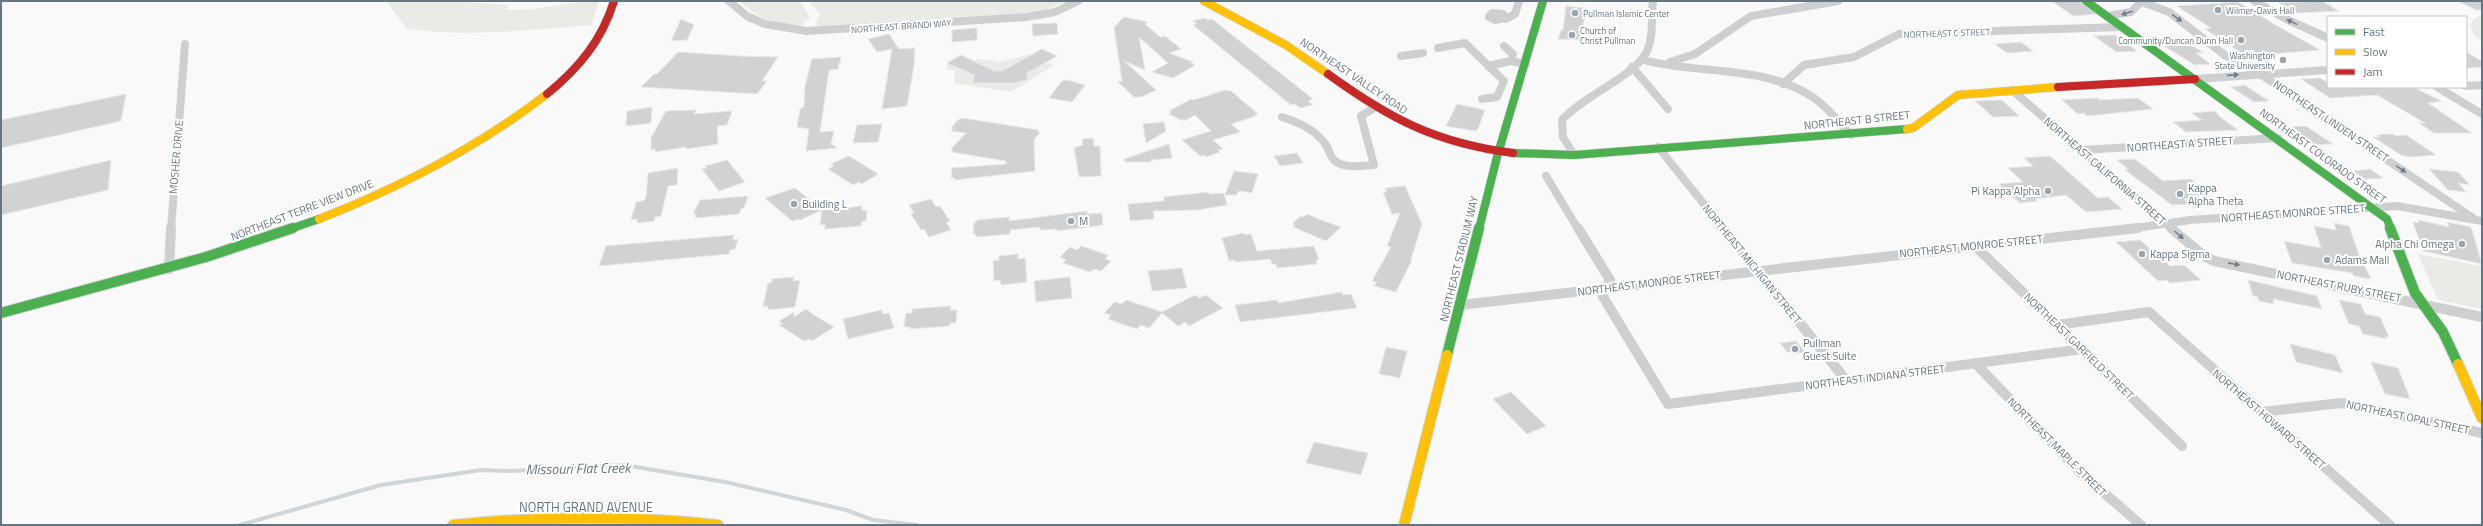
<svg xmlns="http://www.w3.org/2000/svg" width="2483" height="526" font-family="'Titillium Web',sans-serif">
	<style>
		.green { fill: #e8ebe6; fill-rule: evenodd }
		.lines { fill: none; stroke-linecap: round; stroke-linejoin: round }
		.stream { stroke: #ced6d9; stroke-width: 4 }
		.building { fill: #d0d2d3; stroke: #e8e8e8 }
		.fast-far1-casing { stroke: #d5d6d7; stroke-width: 9 }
		.fast-casing { stroke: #d5d6d7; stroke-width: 12 }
		.slow-far1-casing { stroke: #d5d6d7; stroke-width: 9 }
		.slow-casing { stroke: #d5d6d7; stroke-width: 12 }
		.jam-casing { stroke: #d5d6d7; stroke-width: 9 }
		.street-far1 { stroke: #cecfd0; stroke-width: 8 }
		.street { stroke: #cecfd0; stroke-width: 10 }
		.fast-far1 { stroke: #4caf50; stroke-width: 8 }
		.fast { stroke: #4caf50; stroke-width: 10 }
		.slow-far1 { stroke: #ffc107; stroke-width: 8 }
		.slow { stroke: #ffc107; stroke-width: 10 }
		.jam { stroke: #c62828; stroke-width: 8 }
		.oneway { fill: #707f8b }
		.poi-dot { fill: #99a4ac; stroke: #fff; stroke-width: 1.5 }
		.labels { text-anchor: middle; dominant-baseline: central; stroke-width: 4; stroke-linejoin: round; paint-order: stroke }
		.far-poi-label { font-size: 9px; fill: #657683; stroke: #fff; text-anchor: start }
		.far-street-label { font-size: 9px; fill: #657683; stroke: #fff }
		.street-label { font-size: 11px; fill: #657683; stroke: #fff }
		.poi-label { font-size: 11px; fill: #657683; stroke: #fff; text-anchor: start }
		.near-street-label { font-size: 13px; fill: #657683; stroke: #fff }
		.near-water-label { font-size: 14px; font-style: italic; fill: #60757c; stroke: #fff }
	</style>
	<rect width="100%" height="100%" fill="#f9f9f9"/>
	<g class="green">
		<path d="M386 1H447L511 5 506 9C540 12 566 1 599 1L591 25C530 30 468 37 407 29Z"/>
		<path d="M740 1H801L810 18 800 26C776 25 757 19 740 1Z"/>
		<polygon points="811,1 1067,1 1047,9 1023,13 818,26 816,22 820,13 811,5"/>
		<polygon points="2482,15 2482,41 2474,36 2470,25 2474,19"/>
		<path d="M1028 55H1030L1019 62 1036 68 1046 63 1054 65 1011 92 954 83 955 70H947V63L968 73 982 66 974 61 977 59 1000 62ZM1014 70 1027 71V80L1015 81 1013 84 973 83 974 74Z"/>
		<polygon points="2418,254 2482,266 2482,309 2438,300"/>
	</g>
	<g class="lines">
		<polyline class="stream" points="240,525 381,485 481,470 510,471 624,465 725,482 846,510 873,520 917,525"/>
	</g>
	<g class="building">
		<polygon points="2052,1 2078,1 2097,14 2073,16"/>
		<polygon points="2322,1 2339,11 2297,13 2279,3"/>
		<polygon points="2458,1 2482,1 2482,10 2476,10"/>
		<polygon points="2238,2 2274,24 2320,50 2246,56 2205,29 2211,28 2177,6"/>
		<polygon points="1566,6 1585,8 1582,40 1558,39 1561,30 1563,30"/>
		<polygon points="1124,17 1148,22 1145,24 1160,37 1165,36 1181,49 1169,53 1193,62 1191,63 1195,65 1173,78 1152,72 1168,63 1139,37 1145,70 1124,61 1156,90 1141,97 1134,97 1118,82 1122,81 1114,27"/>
		<polygon points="1205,18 1208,20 1212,19 1313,99 1308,101 1313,105 1300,108 1295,104 1291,105 1193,25 1197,24 1193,21"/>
		<polygon points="681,19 694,25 687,40 671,41"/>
		<polygon points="1057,23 1058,34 1033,36 1032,24"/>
		<polygon points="977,28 977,40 952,42 952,30"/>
		<polygon points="889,34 899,49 915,48 914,65 907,106 882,109 892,49 877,52 868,39"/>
		<polygon points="2115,35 2137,51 2116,52 2094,36"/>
		<polygon points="2021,42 2033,51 2007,53 1995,44"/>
		<polygon points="2191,45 2204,53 2196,53 2210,64 2195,65 2164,46"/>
		<polygon points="1042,49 1057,56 1027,73 1027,80 1014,83 973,83 974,75 947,63 961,55 994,71 1002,71"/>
		<polygon points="678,52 740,56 778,57 762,81 767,81 757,94 641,87 654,74 657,74"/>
		<polygon points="2466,52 2482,61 2482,67 2466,68"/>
		<polygon points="841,57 838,69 829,70 820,132 834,131 831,144 837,148 806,151 809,129 797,127 800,109 804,107 805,86 812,59"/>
		<polygon points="2320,78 2328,83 2328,87 2413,87 2441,101 2428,103 2472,133 2434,133 2419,123 2425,123 2377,95 2330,98 2301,79"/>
		<polygon points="1067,80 1085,85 1072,102 1049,98 1062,81"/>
		<polygon points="2245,85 2255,92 2269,101 2254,102 2231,87"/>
		<polygon points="1225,90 1231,91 1258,114 1254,115 1256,116 1231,124 1240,132 1213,140 1223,149 1218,150 1220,152 1206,157 1204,155 1200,156 1182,140 1211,131 1195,115 1186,120 1181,120 1169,114 1172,112 1169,111 1191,99 1194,100"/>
		<polygon points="126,94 121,121 1,148 1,120"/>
		<polygon points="2097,98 2100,100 2138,98 2153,109 2087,116 2084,113 2078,114 2062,100"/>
		<polygon points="2002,100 2019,116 1993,117 1975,101"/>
		<polygon points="1457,104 1485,110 1478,129 1475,131 1446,126"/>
		<polygon points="652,107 651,123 626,126 627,111"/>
		<polygon points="696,110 694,114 732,111 727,125 717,126 718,144 686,149 686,147 655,152 656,149 651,150 651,138 666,111"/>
		<polygon points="2215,111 2220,117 2238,130 2186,132 2173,122 2202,120 2192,113"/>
		<polygon points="962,118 1039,130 1037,132 1040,132 1034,140 1035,171 954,180 954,177 951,178 952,168 1006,164 1006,161 951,152 953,150 951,149 966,133 951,131 953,129 951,128 958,120"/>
		<polygon points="1164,122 1166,131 1146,143 1143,124"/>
		<polygon points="882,124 878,142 853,143 857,125"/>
		<polygon points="2306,126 2333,144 2313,145 2287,127"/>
		<polygon points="2392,134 2396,136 2406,135 2436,155 2410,157 2401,155 2373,137 2380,137 2377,135"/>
		<polygon points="1093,138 1094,146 1100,146 1101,176 1079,177 1074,148 1083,145 1082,139"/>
		<polygon points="1169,144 1172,158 1151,160 1151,162 1125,162 1124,159"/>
		<polygon points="1297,153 1303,163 1280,166 1274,156"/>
		<polygon points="849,156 878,174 862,184 859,182 853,185 828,169 834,166 831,164"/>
		<polygon points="2050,156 2098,198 2108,197 2122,209 2086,212 2066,195 2035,199 2038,201 2020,203 1999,184 2023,182 2008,168 2033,166 2024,158"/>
		<polygon points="2135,159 2163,181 2191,179 2203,189 2199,189 2208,197 2184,199 2190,204 2172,205 2125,170 2128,169 2117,160"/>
		<polygon points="111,160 108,190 1,215 1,186"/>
		<polygon points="727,160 745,182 719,191 702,169 707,168 705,166"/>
		<polygon points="678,168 677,185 668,186 661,216 655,217 654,221 637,223 638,219 631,220 636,202 643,201 646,198 648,173"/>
		<polygon points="2370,169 2383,178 2365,179 2353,171"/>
		<polygon points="2429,169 2458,172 2470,185 2458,183 2466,192 2448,190"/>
		<polygon points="1234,171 1258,174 1252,193 1239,191 1236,195 1225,195"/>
		<polygon points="1405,186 1422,224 1411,259 1412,260 1396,292 1374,286 1377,282 1372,281 1391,247 1387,246 1400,213 1392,214 1383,192 1387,192 1385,188"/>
		<polygon points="795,188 823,210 862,206 862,211 867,210 866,221 862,221 861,226 825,229 825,224 820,225 822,210 800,220 798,219 792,221 765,198"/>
		<polygon points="1209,192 1209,194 1224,193 1227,205 1197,210 1153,211 1154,219 1130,221 1128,204 1164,201 1164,197"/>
		<polygon points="748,196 744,208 741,209 739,214 695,218 696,214 693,214 700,200"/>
		<polygon points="931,199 936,207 940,206 950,221 946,222 951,230 929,237 924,229 921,230 911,214 914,213 909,205"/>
		<polygon points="1087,211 1087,214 1102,213 1103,225 1057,231 1057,229 1040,230 1040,227 1010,230 1010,234 976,237 976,234 973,234 974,223 976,222 977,220 1009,217 1009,221"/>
		<polygon points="1307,214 1321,220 1341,227 1326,241 1293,227 1295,225 1292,224 1301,216 1304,217"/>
		<polygon points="2418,220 2449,227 2447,222 2471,227 2482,264 2423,251 2413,222 2419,223"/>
		<polygon points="2334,223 2349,226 2359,255 2371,279 2354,276 2352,273 2292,263 2284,241 2321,248 2314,226 2336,230"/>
		<polygon points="1244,233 1245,235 1251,234 1257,251 1314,246 1319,260 1316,260 1317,264 1277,268 1276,264 1272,264 1270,259 1235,262 1235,260 1229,261 1222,238"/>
		<polygon points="734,235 733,240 738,239 735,249 730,250 729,254 599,266 606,246"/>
		<polygon points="2140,240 2170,266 2184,265 2201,280 2170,283 2167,280 2158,281 2116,242"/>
		<polygon points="1081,246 1108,255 1105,259 1111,261 1101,271 1094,269 1090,272 1063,263 1066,260 1060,257 1070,247 1077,250"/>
		<polygon points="1018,254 1018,259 1025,258 1027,282 1001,285 1000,280 994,281 993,261 999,260 999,256"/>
		<polygon points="1182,268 1187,288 1152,291 1148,271"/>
		<polygon points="794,277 793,281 800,280 795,307 768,310 768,306 763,307 768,283 771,283 772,279"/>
		<polygon points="1070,277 1072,298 1036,302 1034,281"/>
		<polygon points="2248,280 2317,296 2322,309 2273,299 2274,304 2259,301 2257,296 2253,296"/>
		<polygon points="1342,292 1343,295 1351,294 1357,308 1240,322 1235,305 1277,300 1278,303"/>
		<polygon points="1195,295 1199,298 1206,295 1223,308 1189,326 1185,322 1178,326 1162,313 1149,328 1141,325 1137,329 1108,319 1111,315 1104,313 1115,302 1122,304 1126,300 1162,312"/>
		<polygon points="2339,300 2361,304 2365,314 2380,317 2389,337 2385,336 2387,339 2363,334 2359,326 2349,324"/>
		<polygon points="951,306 950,310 957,310 956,323 950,323 950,326 910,329 910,327 904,327 906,313 912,313 912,309"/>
		<polygon points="806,309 814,315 834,327 812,341 809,339 804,341 779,325 783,324 779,321 794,312 794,317"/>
		<polygon points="881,310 883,314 889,313 894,328 848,339 843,319"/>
		<polygon points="1796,341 1805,352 1793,354 1792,352 1787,352 1780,343"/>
		<polygon points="2290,344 2335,355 2343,373 2296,362"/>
		<polygon points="1386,347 1407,351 1400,378 1379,374"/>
		<polygon points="2371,362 2398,368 2410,399 2385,394"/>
		<polygon points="1511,392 1546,426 1527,434 1493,399"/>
		<polygon points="1314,442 1368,453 1361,475 1306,463"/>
	</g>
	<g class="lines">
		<g class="fast-far1-casing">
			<g id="fast-far1">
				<polyline points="2086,1 2387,219 2391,229"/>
				<polyline points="1513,153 1574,155 1907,129"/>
				<polyline points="290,229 319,219"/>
				<polyline points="1479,229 1497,157 1543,1"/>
			</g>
		</g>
		<g class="fast-casing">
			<g id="fast">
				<polyline points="2390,228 2415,293 2443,332 2458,364"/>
				<polyline points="1,313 206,257 293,228"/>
				<polyline points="1447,355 1479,228"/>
			</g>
		</g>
		<g class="slow-far1-casing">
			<g id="slow-far1">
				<polyline points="1204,1 1286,45 1328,74"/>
				<polyline points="1907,129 1913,128 1958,95 2058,87"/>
				<path d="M319 219C401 187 477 148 547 94"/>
			</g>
		</g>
		<g class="slow-casing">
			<g id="slow">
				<polyline points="2458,364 2482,418"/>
				<path d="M453 525C542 516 629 515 718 525"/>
				<polyline points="1404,525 1447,355"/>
			</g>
		</g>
		<g class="jam-casing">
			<g id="jam">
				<path d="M1328 74C1390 119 1436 143 1513 153"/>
				<polyline points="2058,87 2195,79"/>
				<path d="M547 94C579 68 602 40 614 1"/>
			</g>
		</g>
		<g class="street-far1">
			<polyline points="729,1 747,16 765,24 807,31 1026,17 1055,12 1078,1"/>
			<polyline points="2254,1 2288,20 2328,38"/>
			<polyline points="2142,2 2169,12 2226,56 2260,74 2473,218"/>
			<polygon points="1492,13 1503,14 1507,18 1495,20 1489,17"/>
			<polyline points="2107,16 2131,12 2142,1"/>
			<polyline points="1506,19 1515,14 1519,1"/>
			<polyline points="1504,46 1513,54 1511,61"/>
			<polyline points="1438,48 1465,43 1504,81 1497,97 1482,99"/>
			<polyline points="1401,56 1423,53"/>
			<path d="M1643 60C1699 75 1764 64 1814 98 1829 108 1839 123 1851 135"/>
			<polyline points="1670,62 1695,54 1751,16 1838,1"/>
			<polyline points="1488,66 1511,61 1526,64"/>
			<polyline points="1632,67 1668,109"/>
			<polyline points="2195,79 2328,70"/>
			<polyline points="1783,84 1804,65 1854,57 1899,34 2123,27"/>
			<polyline points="2466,86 2482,85"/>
			<polyline points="2437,87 2482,114"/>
			<polyline points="2012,90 2172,229"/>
			<path d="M1282 117C1298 122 1316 130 1326 145 1329 150 1330 157 1335 161 1346 169 1361 166 1374 165L1361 116 1376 107"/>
			<polyline points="1658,147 1724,229"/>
			<polyline points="2082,150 2278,138"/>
			<path d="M1574 155 1563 137 1562 120C1583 96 1633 77 1646 53 1654 38 1651 17 1653 1"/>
			<polyline points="1546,176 1578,229"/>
			<polyline points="171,229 185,44"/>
			<polyline points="2129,229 2190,220 2397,206 2482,221"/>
		</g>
		<g class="street">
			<polyline points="1578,228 1610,280 1602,295 1668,404 2083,349"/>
			<polyline points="1723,228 1846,380"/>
			<polyline points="2171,228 2204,256 2214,261 2482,317"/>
			<polyline points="1975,246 2182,446"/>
			<polyline points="169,269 171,228"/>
			<polyline points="1460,305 2138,228"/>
			<polyline points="2057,325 2149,312 2390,525"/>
			<polyline points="1976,364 2080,472 2141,525"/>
			<polyline points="2262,412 2341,403 2482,433"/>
		</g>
		<use href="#fast-far1" class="fast-far1"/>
		<use href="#fast" class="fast"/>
		<use href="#slow-far1" class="slow-far1"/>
		<use href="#slow" class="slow"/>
		<use href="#jam" class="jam"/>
	</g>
	<defs><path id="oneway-solid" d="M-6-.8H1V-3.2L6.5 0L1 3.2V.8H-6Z"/></defs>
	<g class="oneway">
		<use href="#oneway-solid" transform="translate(2127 13) rotate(163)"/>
		<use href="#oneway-solid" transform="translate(2177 18) rotate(36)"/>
		<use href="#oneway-solid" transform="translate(2292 22) rotate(-154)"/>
		<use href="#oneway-solid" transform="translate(2233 75) rotate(-4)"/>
		<use href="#oneway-solid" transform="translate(2401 169) rotate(34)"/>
		<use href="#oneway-solid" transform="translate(2179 235) rotate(42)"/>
		<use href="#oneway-solid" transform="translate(2234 264) rotate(11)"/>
	</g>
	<g class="poi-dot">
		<circle cx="2218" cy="10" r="4"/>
		<circle cx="1575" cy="13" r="4"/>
		<circle cx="1572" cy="35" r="4"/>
		<circle cx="2241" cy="40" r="4"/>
		<circle cx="2283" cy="60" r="4"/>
		<circle cx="2048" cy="191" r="4"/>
		<circle cx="2180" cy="194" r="4"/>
		<circle cx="794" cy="204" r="4"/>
		<circle cx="1071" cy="221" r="4"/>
		<circle cx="2462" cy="244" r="4"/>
		<circle cx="2142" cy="254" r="4"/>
		<circle cx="2327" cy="260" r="4"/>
		<circle cx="1795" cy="349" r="4"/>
	</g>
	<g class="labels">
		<g class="far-poi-label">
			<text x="2226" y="10">Wilmer-Davis Hall</text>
			<text x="1583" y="13">Pullman Islamic Center</text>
			<text x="1580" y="30">Church of<tspan x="1580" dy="10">Christ Pullman</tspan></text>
			<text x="2233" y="40" text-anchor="end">Community/Duncan Dunn Hall</text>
			<text x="2275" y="55" text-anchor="end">Washington<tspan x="2275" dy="10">State University</tspan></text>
		</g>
		<g class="far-street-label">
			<text transform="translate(901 26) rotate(-4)">NORTHEAST BRANDI WAY</text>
			<text transform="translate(1947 33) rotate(-2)">NORTHEAST C STREET</text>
		</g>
		<g class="street-label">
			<text transform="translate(1354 76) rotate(34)">NORTHEAST VALLEY ROAD</text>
			<text transform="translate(1857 120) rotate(-6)">NORTHEAST B STREET</text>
			<text transform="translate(2331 121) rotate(34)">NORTHEAST LINDEN STREET</text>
			<text transform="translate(2180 144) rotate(-4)">NORTHEAST A STREET</text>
			<text transform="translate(2323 156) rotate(36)">NORTHEAST COLORADO STREET</text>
			<text transform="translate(176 157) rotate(-85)">MOSHER DRIVE</text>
			<text transform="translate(2105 171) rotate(41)">NORTHEAST CALIFORNIA STREET</text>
			<text transform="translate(302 210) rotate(-21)">NORTHEAST TERRE VIEW DRIVE</text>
			<text transform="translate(2293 213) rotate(-4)">NORTHEAST MONROE STREET</text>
			<text transform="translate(1971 246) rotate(-6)">NORTHEAST MONROE STREET</text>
			<text transform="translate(1459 259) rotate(-76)">NORTHEAST STADIUM WAY</text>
			<text transform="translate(1752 264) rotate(51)">NORTHEAST MICHIGAN STREET</text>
			<text transform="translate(1649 283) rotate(-7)">NORTHEAST MONROE STREET</text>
			<text transform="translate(2339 286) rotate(11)">NORTHEAST RUBY STREET</text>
			<text transform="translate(2079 346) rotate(44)">NORTHEAST GARFIELD STREET</text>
			<text transform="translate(1875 377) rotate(-7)">NORTHEAST INDIANA STREET</text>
			<text transform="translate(2408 417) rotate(12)">NORTHEAST OPAL STREET</text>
			<text transform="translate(2269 419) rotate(41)">NORTHEAST HOWARD STREET</text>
			<text transform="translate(2057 447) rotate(45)">NORTHEAST MAPLE STREET</text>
		</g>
		<g class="poi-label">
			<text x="2188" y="188">Kappa<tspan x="2188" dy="13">Alpha Theta</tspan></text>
			<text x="2040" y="191" text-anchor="end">Pi Kappa Alpha</text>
			<text x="802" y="204">Building L</text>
			<text x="1079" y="221">M</text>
			<text x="2454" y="244" text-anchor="end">Alpha Chi Omega</text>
			<text x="2150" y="254">Kappa Sigma</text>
			<text x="2335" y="260">Adams Mall</text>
			<text x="1803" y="343">Pullman<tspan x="1803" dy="13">Guest Suite</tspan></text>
		</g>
		<g class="near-street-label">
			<text x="586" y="507">NORTH GRAND AVENUE</text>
		</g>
		<g class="near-water-label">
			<text transform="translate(578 468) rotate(-1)">Missouri Flat Creek</text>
		</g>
	</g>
	<rect width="2483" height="526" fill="none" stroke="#657683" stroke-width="4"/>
	<rect x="2327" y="16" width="140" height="72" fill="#ffffff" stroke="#c1c8cd"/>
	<rect x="2335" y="29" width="20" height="6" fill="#4caf50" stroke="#c1c8cd"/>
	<text x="2363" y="36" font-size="12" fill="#657683">Fast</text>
	<rect x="2335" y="49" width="20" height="6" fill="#ffc107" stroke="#c1c8cd"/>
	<text x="2363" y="56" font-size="12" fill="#657683">Slow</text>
	<rect x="2335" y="69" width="20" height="6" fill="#c62828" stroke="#c1c8cd"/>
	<text x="2363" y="76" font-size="12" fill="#657683">Jam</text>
</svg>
